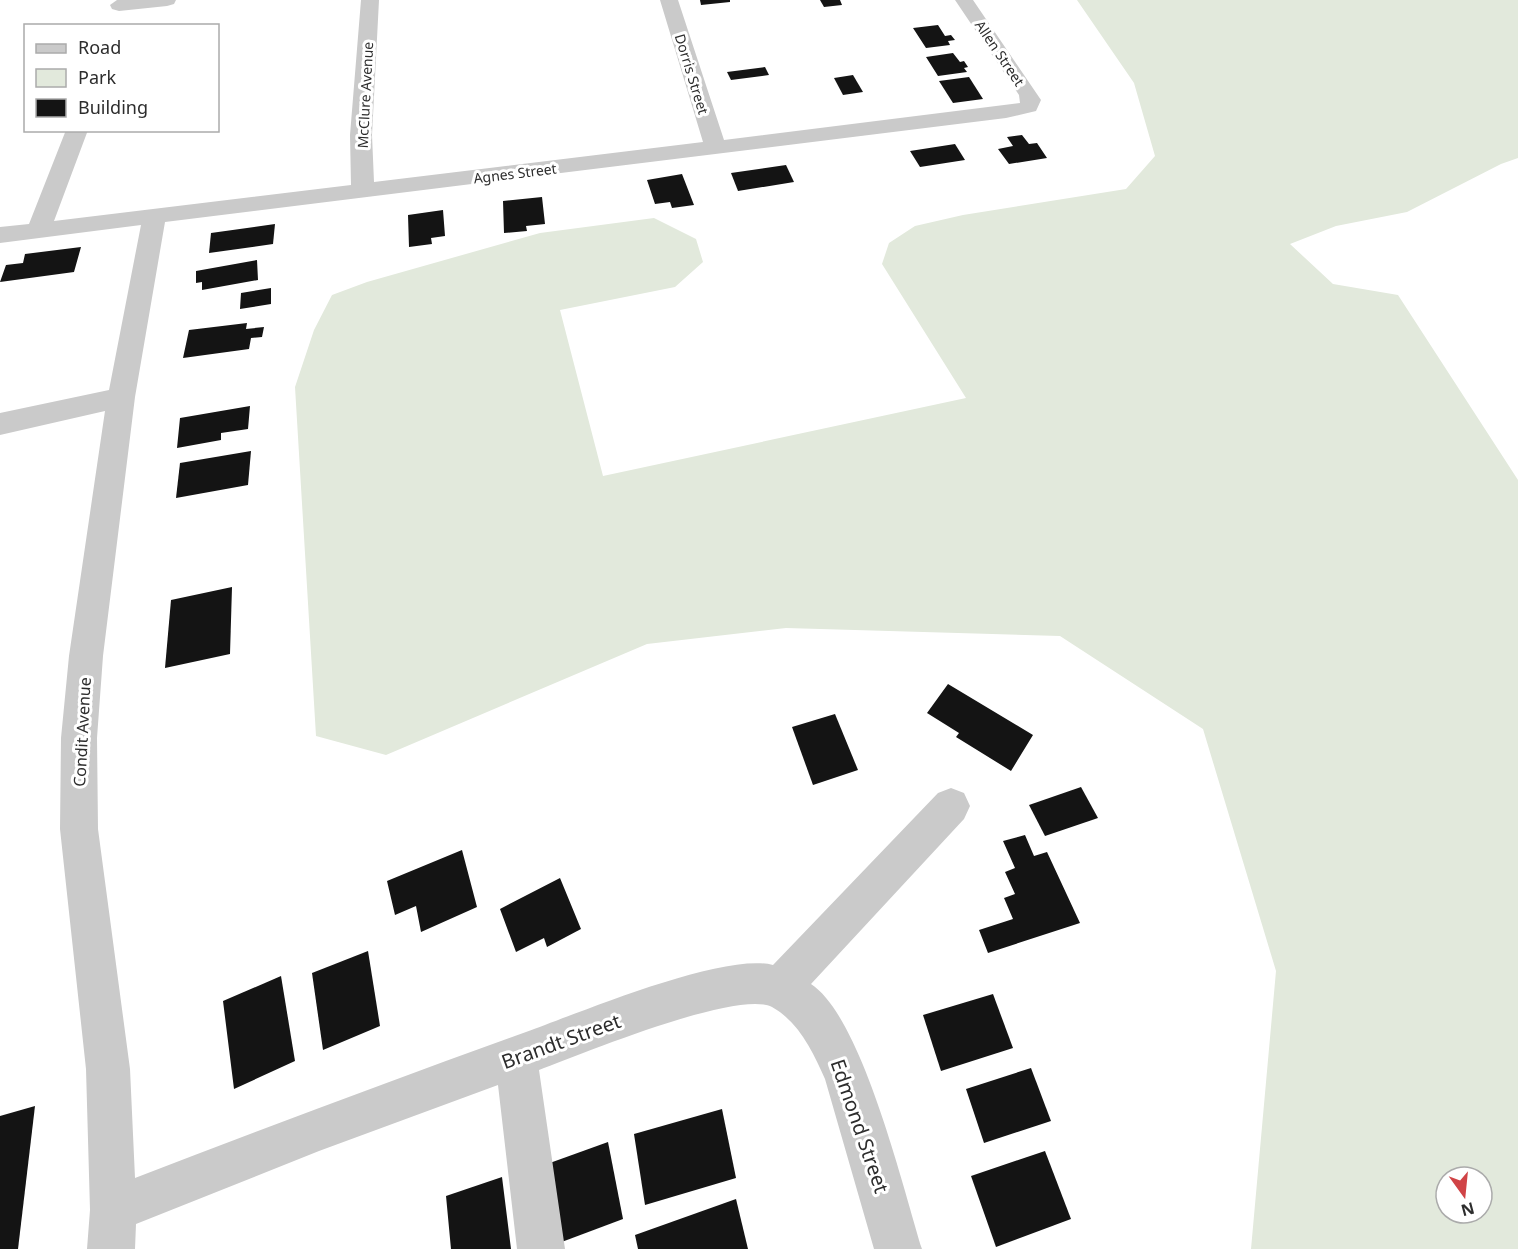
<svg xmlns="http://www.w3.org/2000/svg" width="1518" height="1249" font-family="'Noto Sans',sans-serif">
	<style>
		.green { fill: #e2e9dc; fill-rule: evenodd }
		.building { fill: #141414 }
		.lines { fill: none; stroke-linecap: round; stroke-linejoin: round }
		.minor { fill: #cacaca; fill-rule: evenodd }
		.labels { text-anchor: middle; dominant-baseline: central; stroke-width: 6; stroke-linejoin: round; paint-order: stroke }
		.far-street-label { font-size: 14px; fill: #2d2d2d; stroke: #fff }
		.street-label { font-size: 16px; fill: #2d2d2d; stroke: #fff }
		.near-street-label { font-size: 20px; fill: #2d2d2d; stroke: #fff }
	</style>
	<rect width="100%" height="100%" fill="#fff"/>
	<path class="green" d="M1077 0H1518V158L1501 164 1407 212 1336 226 1290 244 1333 284 1398 295 1518 480V1249H1251L1276 971 1203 729 1060 636 786 628 647 644 386 755 316 736 295 387 314 330 332 295 367 282 540 233 654 218 696 239 703 262 675 287 560 310 603 476 966 398 882 264 889 243 915 226 963 215 1126 189 1155 156 1134 83ZM1446 1177H1482V1213H1446Z"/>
	<g class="building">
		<polygon points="700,0 730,0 730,2 701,5"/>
		<polygon points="820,0 840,0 842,5 824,7"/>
		<polygon points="938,25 945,36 951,35 955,40 948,41 950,45 926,48 913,28"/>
		<polygon points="953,53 960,62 964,61 968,67 964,68 967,72 938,76 926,57"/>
		<polygon points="765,67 769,75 731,80 727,72"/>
		<polygon points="853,75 863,92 843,95 834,78"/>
		<polygon points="969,77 983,99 953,103 939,81"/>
		<polygon points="1022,135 1029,144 1037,143 1047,158 1009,164 998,149 1013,146 1007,137"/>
		<polygon points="955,144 965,160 920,167 910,151"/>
		<polygon points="786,165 794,182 738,191 731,173"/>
		<polygon points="682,174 694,205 672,208 670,202 655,204 647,180"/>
		<polygon points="542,197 545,224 526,226 527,231 504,233 503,201"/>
		<polygon points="443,210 445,236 431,238 432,244 409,247 408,215"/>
		<polygon points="275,224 273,244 209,253 211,233"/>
		<polygon points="81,247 74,272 0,282 6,265 23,263 25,254"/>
		<polygon points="257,260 258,280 202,290 202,282 196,283 196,271"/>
		<polygon points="271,288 271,304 240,309 241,293"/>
		<polygon points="247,323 246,329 264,327 262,337 251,338 249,349 183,358 189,330"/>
		<polygon points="250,406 248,429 221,433 221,440 177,448 180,418"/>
		<polygon points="251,451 248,485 176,498 180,463"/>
		<polygon points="232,587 230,654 165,668 171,600"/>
		<polygon points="948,684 1033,735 1011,771 956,737 959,733 927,713"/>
		<polygon points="835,714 858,770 813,785 792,727"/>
		<polygon points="1081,787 1098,818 1045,836 1029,805"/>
		<polygon points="1025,835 1034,856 1047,852 1080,923 988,953 979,930 1013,919 1004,898 1015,894 1005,872 1015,868 1003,841"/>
		<polygon points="462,850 477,907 421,932 416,906 395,915 387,881"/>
		<polygon points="560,878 581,929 547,947 544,938 516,952 500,909"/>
		<polygon points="368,951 380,1026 323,1050 312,973"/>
		<polygon points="281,976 295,1061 234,1089 223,1001"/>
		<polygon points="993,994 1013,1048 941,1071 923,1015"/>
		<polygon points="1031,1068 1051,1121 984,1143 966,1089"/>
		<polygon points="35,1106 18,1249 0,1249 0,1116"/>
		<polygon points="722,1109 736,1178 645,1205 634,1134"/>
		<polygon points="608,1142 623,1219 559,1243 547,1164"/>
		<polygon points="1045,1151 1071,1219 996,1247 971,1176"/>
		<polygon points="502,1177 511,1249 451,1249 446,1196"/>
		<polygon points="736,1199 748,1249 638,1249 635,1235"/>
	</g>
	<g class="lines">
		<g class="minor">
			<polygon points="117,0 176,0 174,4 167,6 119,11 112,9 110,5"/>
			<path d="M361 0H379L372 135 374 182 703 142 660 0H678L724 140 1020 103 1019 95 955 0H973L1041 100 1036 111 1006 118 165 222 135 397 103 656 97 738 98 829 130 1069 135 1178C265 1128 395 1079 526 1032 579 1013 723 952 773 965L938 793 951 788 964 793 970 806 964 819 811 984C862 1017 903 1188 922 1249H874L825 1079C813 1052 799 1022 772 1007 738 989 579 1055 539 1070L565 1249H517L498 1085 319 1151 136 1224 135 1249H87L90 1210 86 1069 60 829 61 738 69 656 105 411 0 435V413L109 390 141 225 0 243V227L29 224 66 130H88L54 221 351 185 350 135Z"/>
		</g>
	</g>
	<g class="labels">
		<g class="far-street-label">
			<text transform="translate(1000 53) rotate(56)">Allen Street</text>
			<text transform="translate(692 74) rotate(73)">Dorris Street</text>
			<text transform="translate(365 95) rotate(-87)">McClure Avenue</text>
			<text transform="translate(515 173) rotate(-7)">Agnes Street</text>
		</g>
		<g class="street-label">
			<text transform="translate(82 732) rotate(-87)">Condit Avenue</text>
		</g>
		<g class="near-street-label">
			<text transform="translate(561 1041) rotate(-20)">Brandt Street</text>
			<text transform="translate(860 1126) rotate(71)">Edmond Street</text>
		</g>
	</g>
	<rect x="24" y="24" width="195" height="108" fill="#ffffff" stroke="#ababab" stroke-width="1.5"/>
	<rect x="36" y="44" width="30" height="9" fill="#cacaca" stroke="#ababab" stroke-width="1.5"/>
	<text x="78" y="54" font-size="18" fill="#2d2d2d">Road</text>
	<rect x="36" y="69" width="30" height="18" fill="#e2e9dc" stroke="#ababab" stroke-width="1.5"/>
	<text x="78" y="84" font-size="18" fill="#2d2d2d">Park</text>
	<rect x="36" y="99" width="30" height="18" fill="#141414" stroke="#ababab" stroke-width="1.5"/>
	<text x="78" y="114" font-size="18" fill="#2d2d2d">Building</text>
	<g transform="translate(1464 1195) rotate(165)"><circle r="28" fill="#ffffff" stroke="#ababab" stroke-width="1.5"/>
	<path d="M0-4.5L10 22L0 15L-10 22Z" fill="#d04346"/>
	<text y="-9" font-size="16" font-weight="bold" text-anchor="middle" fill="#2d2d2d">N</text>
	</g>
</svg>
